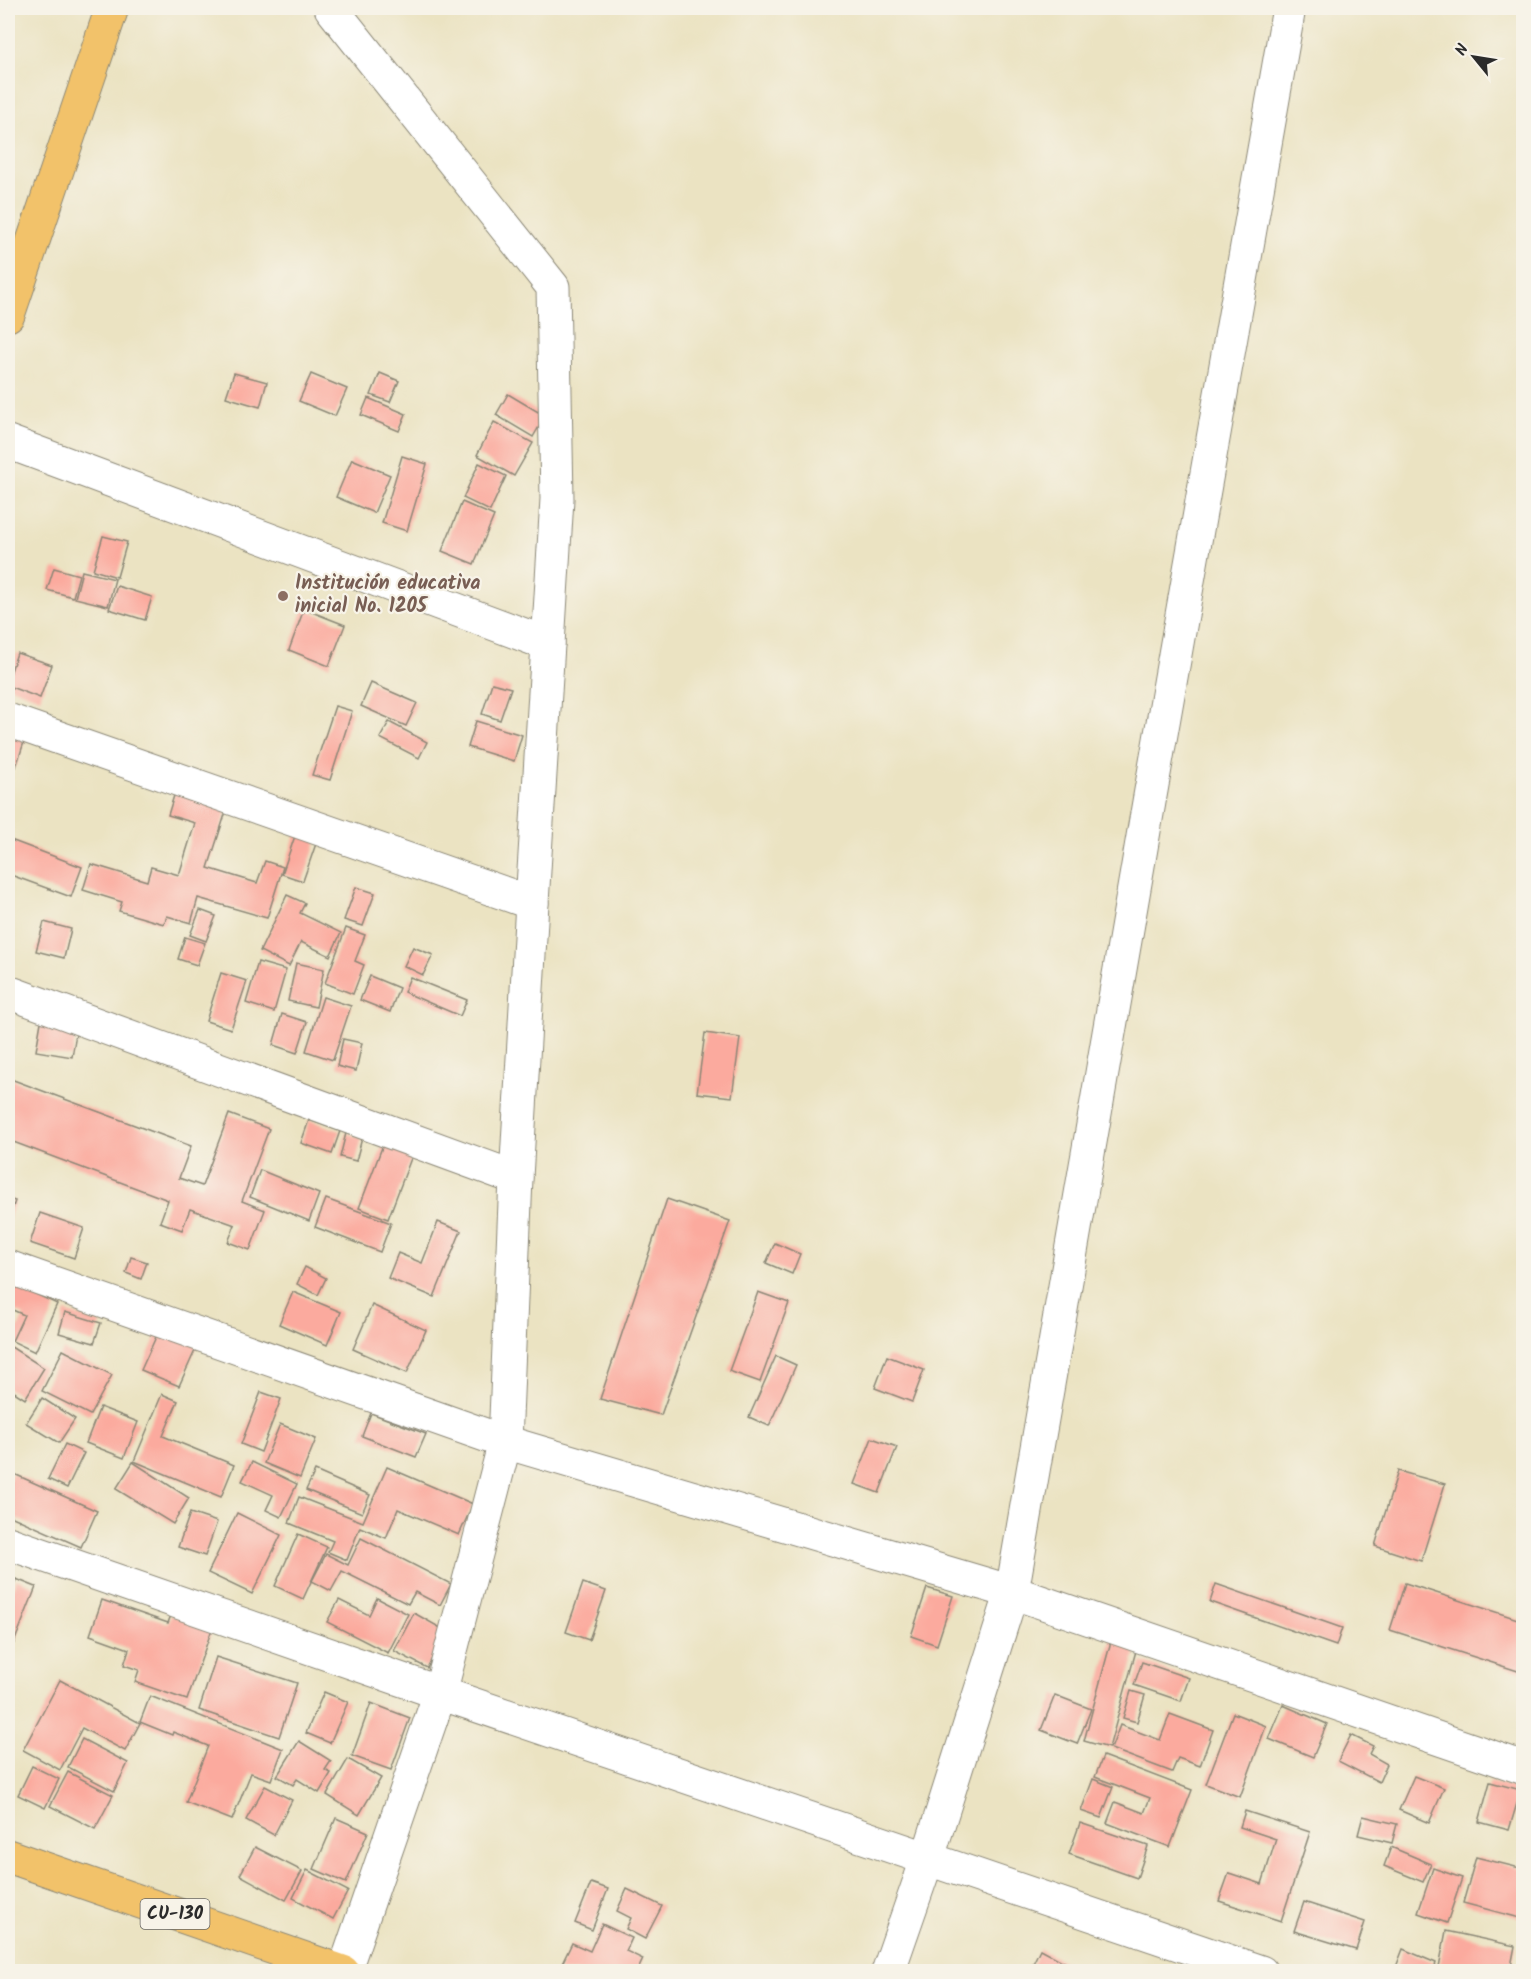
<svg xmlns="http://www.w3.org/2000/svg" width="1531" height="1979" font-family="Kalam,sans-serif">
	<style>
		.building { fill: #fbaa9e }
		.lines { fill: none; stroke-linecap: round; stroke-linejoin: round }
		.minor-casing { stroke: #8b8776; stroke-width: 35 }
		.major-casing { stroke: #8b8776; stroke-width: 35 }
		.highway-casing { stroke: #8b8776; stroke-width: 35 }
		.minor { stroke: #fff; stroke-width: 33 }
		.major { stroke: #f2c26a; stroke-width: 33 }
		.highway { stroke: #f2c26a; stroke-width: 33 }
		.education-dot { fill: #8d6e63; stroke: #f7f3e8; stroke-width: 2 }
		.labels { text-anchor: middle; dominant-baseline: central; stroke-width: 4.5; stroke-linejoin: round; paint-order: stroke }
		.shield { fill: #f7f3e8; stroke: #686764; stroke-width: 1.5 }
		.shield-label { font-size: 18px; font-weight: bold; fill: #2b2b2b }
		.education-label { font-size: 20px; font-weight: bold; fill: #785e54; stroke: #f7f3e8; text-anchor: start }
	</style>
	<rect width="100%" height="100%" fill="#f7f3e8"/>
	<filter id="ink" filterUnits="userSpaceOnUse"><feTurbulence type="fractalNoise" baseFrequency=".0167" numOctaves="2"/><feDisplacementMap in="SourceGraphic" scale="12" xChannelSelector="R" yChannelSelector="G"/><feConvolveMatrix kernelMatrix="1 2 1 2 8 2 1 2 1" color-interpolation-filters="sRGB"/></filter>
	<filter id="wash" filterUnits="userSpaceOnUse"><feTurbulence type="fractalNoise" baseFrequency=".008" numOctaves="4" result="noise"/><feDisplacementMap in="SourceGraphic" scale="24" xChannelSelector="R" yChannelSelector="G"/><feGaussianBlur stdDeviation="1.35" result="paint"/><feColorMatrix in="noise" values="0 0 0 0 0 0 0 0 0 0 0 0 0 0 0 0 0 1.4 0 .05"/><feComposite in="paint" operator="in"/></filter>
	<g filter="url(#wash)">
		<rect width="100%" height="100%" fill="#ebe3c2"/>
		<g id="blocks">
			<g class="building">
				<polygon points="234,373 267,382 260,407 226,397"/>
				<polygon points="380,373 399,381 390,402 371,395"/>
				<polygon points="311,374 347,389 335,416 299,401"/>
				<polygon points="508,394 545,416 533,437 496,415"/>
				<polygon points="368,398 406,414 399,431 361,415"/>
				<polygon points="494,422 533,443 514,476 477,455"/>
				<polygon points="402,456 427,464 407,531 382,523"/>
				<polygon points="352,459 390,475 374,513 336,497"/>
				<polygon points="479,463 506,476 490,511 463,498"/>
				<polygon points="462,502 494,516 474,564 442,551"/>
				<polygon points="103,536 127,542 117,577 93,570"/>
				<polygon points="54,568 79,575 73,597 47,590"/>
				<polygon points="82,571 115,579 108,606 75,598"/>
				<polygon points="117,586 152,597 145,620 109,609"/>
				<polygon points="304,609 345,625 329,666 289,650"/>
				<polygon points="17,653 52,665 40,698 8,686 8,680"/>
				<polygon points="371,683 417,703 406,726 361,706"/>
				<polygon points="492,683 511,688 500,720 482,714"/>
				<polygon points="335,706 352,711 330,780 312,775"/>
				<polygon points="476,721 522,735 514,761 468,747"/>
				<polygon points="389,722 427,742 419,758 380,738"/>
				<polygon points="8,733 25,739 16,767 8,764"/>
				<polygon points="176,789 228,805 208,868 257,883 265,861 283,867 267,918 198,898 191,923 167,916 164,924 119,911 122,902 83,890 91,864 147,881 151,867 179,875 195,823 168,815"/>
				<polygon points="298,827 319,835 303,881 282,874"/>
				<polygon points="8,839 82,867 71,897 8,874"/>
				<polygon points="356,887 375,893 363,926 344,920"/>
				<polygon points="287,895 305,903 300,913 341,933 330,956 301,942 289,966 260,951"/>
				<polygon points="200,910 216,916 206,941 190,935"/>
				<polygon points="44,922 71,929 64,958 36,951"/>
				<polygon points="346,928 365,935 355,961 364,965 353,994 325,983"/>
				<polygon points="185,937 205,943 197,965 178,959"/>
				<polygon points="413,947 433,955 423,975 404,966"/>
				<polygon points="258,962 286,970 274,1012 246,1003"/>
				<polygon points="296,963 324,969 316,1007 288,1001"/>
				<polygon points="221,973 247,981 231,1029 206,1021"/>
				<polygon points="370,976 399,988 390,1012 360,1000"/>
				<polygon points="410,977 467,1000 460,1016 404,992"/>
				<polygon points="323,997 351,1006 333,1060 306,1051"/>
				<polygon points="282,1014 307,1022 297,1053 273,1045"/>
				<polygon points="42,1016 78,1023 72,1057 36,1051"/>
				<polygon points="705,1033 740,1038 732,1097 697,1093"/>
				<polygon points="343,1039 362,1043 356,1071 337,1066"/>
				<polygon points="8,1078 191,1146 179,1178 202,1186 229,1114 269,1129 242,1201 265,1210 250,1250 228,1242 235,1225 190,1209 182,1230 160,1222 168,1200 8,1140"/>
				<polygon points="309,1120 340,1131 332,1154 301,1143"/>
				<polygon points="346,1133 362,1138 356,1161 340,1157"/>
				<polygon points="384,1142 413,1153 388,1219 359,1208"/>
				<polygon points="260,1170 319,1194 309,1221 250,1197"/>
				<polygon points="8,1199 15,1201 8,1222"/>
				<polygon points="326,1199 391,1223 380,1252 315,1227"/>
				<polygon points="667,1199 730,1221 661,1415 600,1399"/>
				<polygon points="40,1213 84,1228 74,1258 30,1243"/>
				<polygon points="438,1222 461,1231 434,1297 388,1278 398,1253 422,1263"/>
				<polygon points="775,1243 800,1254 792,1274 766,1263"/>
				<polygon points="131,1257 147,1262 141,1279 126,1273"/>
				<polygon points="305,1267 326,1278 318,1295 297,1284"/>
				<polygon points="8,1281 57,1304 35,1352 12,1341 24,1315 8,1308"/>
				<polygon points="293,1292 341,1312 327,1345 279,1324"/>
				<polygon points="758,1292 789,1303 760,1382 729,1371"/>
				<polygon points="372,1305 426,1330 407,1373 353,1349"/>
				<polygon points="65,1312 101,1323 94,1343 59,1333"/>
				<polygon points="160,1328 198,1344 179,1386 141,1370"/>
				<polygon points="8,1345 44,1368 25,1399 8,1388"/>
				<polygon points="63,1350 112,1375 90,1415 42,1391"/>
				<polygon points="776,1356 796,1365 769,1426 749,1417"/>
				<polygon points="887,1356 924,1370 912,1402 875,1388"/>
				<polygon points="261,1392 281,1399 261,1452 241,1444"/>
				<polygon points="162,1394 178,1401 163,1436 234,1465 221,1497 134,1461"/>
				<polygon points="42,1398 75,1419 59,1443 26,1423"/>
				<polygon points="100,1407 138,1422 124,1458 86,1443"/>
				<polygon points="371,1413 426,1434 416,1457 362,1436"/>
				<polygon points="280,1424 316,1439 300,1478 264,1463"/>
				<polygon points="872,1438 897,1447 879,1493 854,1484"/>
				<polygon points="65,1444 84,1453 67,1488 48,1479"/>
				<polygon points="133,1462 189,1498 173,1524 116,1489"/>
				<polygon points="252,1462 297,1484 281,1517 266,1510 273,1495 242,1481"/>
				<polygon points="387,1467 473,1504 459,1535 398,1509 386,1538 360,1527 347,1560 328,1552 333,1541 289,1523 299,1497 363,1522"/>
				<polygon points="315,1471 370,1495 362,1513 306,1490"/>
				<polygon points="1398,1471 1445,1484 1421,1561 1375,1546"/>
				<polygon points="12,1473 97,1511 81,1547 8,1515 8,1484"/>
				<polygon points="190,1513 217,1522 205,1556 178,1547"/>
				<polygon points="237,1513 281,1535 252,1594 208,1573"/>
				<polygon points="298,1534 327,1547 303,1599 275,1586"/>
				<polygon points="361,1538 451,1584 440,1605 415,1592 408,1604 342,1571 331,1591 312,1581 326,1554 348,1565"/>
				<polygon points="16,1579 36,1587 8,1658 8,1598 9,1599"/>
				<polygon points="583,1583 606,1591 589,1640 566,1632"/>
				<polygon points="1405,1583 1524,1621 1524,1673 1390,1630"/>
				<polygon points="1216,1584 1342,1628 1336,1646 1210,1602"/>
				<polygon points="927,1588 953,1596 937,1645 911,1636"/>
				<polygon points="377,1598 408,1614 388,1653 327,1622 339,1600 369,1615"/>
				<polygon points="102,1600 168,1623 171,1615 212,1629 187,1700 135,1682 139,1670 124,1665 129,1649 90,1635"/>
				<polygon points="414,1613 446,1631 427,1668 394,1651"/>
				<polygon points="1113,1634 1139,1640 1109,1748 1084,1741"/>
				<polygon points="216,1657 297,1683 279,1737 199,1710"/>
				<polygon points="1142,1662 1189,1678 1181,1701 1134,1685"/>
				<polygon points="60,1680 140,1723 125,1751 82,1728 60,1770 23,1750"/>
				<polygon points="1131,1691 1145,1695 1137,1722 1123,1718"/>
				<polygon points="324,1692 348,1702 330,1743 306,1733"/>
				<polygon points="1055,1695 1091,1709 1077,1744 1041,1730"/>
				<polygon points="150,1696 283,1749 271,1780 251,1773 232,1820 186,1802 208,1746 173,1732 172,1735 140,1722"/>
				<polygon points="371,1703 410,1718 391,1770 352,1756"/>
				<polygon points="1283,1705 1327,1724 1313,1757 1269,1739"/>
				<polygon points="1233,1713 1266,1726 1240,1797 1206,1784"/>
				<polygon points="1170,1714 1213,1730 1200,1766 1178,1758 1172,1772 1111,1749 1120,1725 1160,1740"/>
				<polygon points="1351,1735 1373,1746 1369,1754 1387,1764 1379,1782 1338,1761"/>
				<polygon points="82,1739 128,1763 114,1791 68,1767"/>
				<polygon points="299,1741 331,1761 325,1770 331,1773 319,1793 297,1779 293,1785 277,1776"/>
				<polygon points="1103,1756 1192,1790 1170,1847 1107,1823 1115,1802 1144,1813 1150,1798 1095,1777"/>
				<polygon points="348,1759 381,1778 359,1815 327,1795"/>
				<polygon points="32,1766 59,1779 45,1808 18,1795"/>
				<polygon points="68,1772 113,1795 95,1829 50,1806"/>
				<polygon points="1414,1776 1444,1788 1429,1823 1399,1810"/>
				<polygon points="1093,1779 1113,1787 1101,1818 1081,1811"/>
				<polygon points="1490,1782 1521,1790 1509,1830 1479,1822"/>
				<polygon points="265,1786 292,1800 274,1835 246,1820"/>
				<polygon points="1245,1811 1310,1832 1281,1921 1219,1901 1229,1873 1262,1884 1276,1839 1240,1827"/>
				<polygon points="1363,1816 1397,1824 1392,1843 1358,1835"/>
				<polygon points="336,1818 368,1832 346,1883 314,1869"/>
				<polygon points="1080,1823 1148,1846 1137,1878 1069,1854"/>
				<polygon points="255,1847 302,1871 286,1900 240,1875"/>
				<polygon points="1391,1847 1431,1864 1423,1882 1384,1866"/>
				<polygon points="1476,1857 1524,1869 1524,1919 1463,1903"/>
				<polygon points="1433,1868 1462,1878 1447,1923 1418,1913"/>
				<polygon points="307,1870 348,1891 333,1919 293,1898"/>
				<polygon points="591,1883 608,1889 592,1930 575,1923"/>
				<polygon points="627,1889 662,1906 645,1939 626,1929 631,1918 617,1911"/>
				<polygon points="1304,1902 1365,1922 1356,1950 1294,1931"/>
				<polygon points="602,1924 632,1938 626,1951 643,1959 637,1972 558,1972 572,1943 590,1951"/>
				<polygon points="1446,1931 1515,1946 1510,1972 1438,1972"/>
				<polygon points="1040,1949 1066,1963 1062,1972 1029,1972"/>
				<polygon points="1403,1949 1436,1963 1433,1972 1407,1972 1396,1967"/>
			</g>
		</g>
	</g>
	<g filter="url(#ink)">
		<use href="#blocks" fill-opacity="0" stroke="#8b8776" stroke-width="1.5"/>
		<g class="lines">
			<g class="minor-casing">
				<g id="minor">
					<polyline points="331,8 553,287 557,499 532,903"/>
					<polyline points="8,442 548,644"/>
					<polyline points="8,720 532,903 516,1178 505,1442 440,1693 344,1972"/>
					<polyline points="8,992 516,1178"/>
					<polyline points="8,1267 505,1442 1012,1592 1524,1768"/>
					<polyline points="8,1543 440,1693 1261,1972"/>
					<polyline points="888,1972 928,1857 1012,1592 1149,802 1289,8"/>
				</g>
			</g>
			<g class="major-casing">
				<polyline id="major" points="8,1856 343,1972"/>
			</g>
			<g class="highway-casing">
				<polyline id="highway" points="8,315 112,8"/>
			</g>
			<use href="#minor" class="minor"/>
			<use href="#major" class="major"/>
			<use href="#highway" class="highway"/>
		</g>
	</g>
	<circle class="education-dot" cx="283" cy="596" r="6"/>
	<g class="labels">
		<rect class="shield" x="140.5" y="1899" width="69" height="30" rx="4.5"/>
		<g class="shield-label">
			<text x="175" y="1914">CU-130</text>
		</g>
		<g class="education-label">
			<text x="295" y="584">Institución educativa<tspan x="295" dy="23">inicial No. 1205</tspan></text>
		</g>
	</g>
	<rect width="1531" height="1979" fill="none" stroke="#f7f3e8" stroke-width="30"/>
	<g transform="translate(1474 57) rotate(300)" stroke="#f7f3e8" stroke-width="4.5" paint-order="stroke">
	<path d="M0-4.5L10 22L0 15L-10 22Z" fill="#2b2b2b"/>
	<text y="-9" font-size="16" font-weight="bold" text-anchor="middle" fill="#2b2b2b">N</text>
	</g>
</svg>
